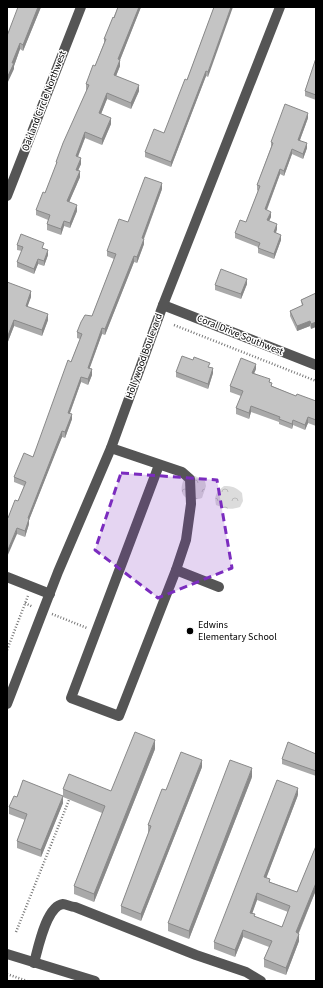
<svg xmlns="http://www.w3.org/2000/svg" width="323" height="988" font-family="'Source Sans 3',sans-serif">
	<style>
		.forest { fill: url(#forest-crowns) }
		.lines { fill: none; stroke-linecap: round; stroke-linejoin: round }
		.path { stroke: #777; stroke-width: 2.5; stroke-dasharray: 1 2; stroke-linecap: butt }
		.minor { stroke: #555; stroke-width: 10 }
		.wall { fill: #a9a9a9; fill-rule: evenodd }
		.shaded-wall { fill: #898989 }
		.building { fill: #c4c4c4; stroke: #898989; fill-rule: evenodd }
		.marked { fill: #7b2cbf; fill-opacity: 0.2; stroke: #7b2cbf; stroke-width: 3; stroke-dasharray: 8 5; stroke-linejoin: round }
		.poi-dot { fill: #000; stroke: #fff; stroke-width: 1.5 }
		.labels { text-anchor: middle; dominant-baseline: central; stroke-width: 3; stroke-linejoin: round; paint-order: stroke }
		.street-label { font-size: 10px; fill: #000; stroke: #fff }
		.poi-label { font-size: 10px; fill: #000; stroke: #fff; text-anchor: start }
	</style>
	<defs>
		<pattern id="forest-crowns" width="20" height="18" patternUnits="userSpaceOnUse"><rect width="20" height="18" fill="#dcdcdc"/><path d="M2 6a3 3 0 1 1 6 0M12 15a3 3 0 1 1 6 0" fill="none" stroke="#bbb"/></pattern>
	</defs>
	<rect width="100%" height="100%" fill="#fff"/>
	<g class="forest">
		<path d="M195 476 205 481 206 486 202 498C186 503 177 495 184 479Z"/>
		<path d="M224 486C232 486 236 487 242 493L243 501 240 507C231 510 225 509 216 505 214 496 216 492 224 486Z"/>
	</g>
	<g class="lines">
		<g class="path">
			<polyline points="174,325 316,381"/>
			<polyline points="25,603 33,607"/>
			<polyline points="52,614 87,628"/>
			<polyline points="7,650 28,596"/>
			<polyline points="16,932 69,800"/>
			<polyline points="7,974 27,981"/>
		</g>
		<g class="minor">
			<polyline points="7,196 81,7"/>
			<polyline points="163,305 316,365"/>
			<polyline points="111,448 182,472 190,479 191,504 186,540 176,570 119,716 71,698 159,465"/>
			<polyline points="176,570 219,587"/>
			<polyline points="7,577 50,594"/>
			<polyline points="7,704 58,572 111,448 163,305 280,7"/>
			<polyline points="7,954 95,981"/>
			<path d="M34 963C38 949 46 906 63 904 66 904 71 907 75 907L196 955 246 972 261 981"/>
		</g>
	</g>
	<g class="wall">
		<polygon points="41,7 23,51 20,49 14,66 14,69 7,36"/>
		<polygon points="118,7 141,7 120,60 120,66 116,76 139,91 131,109 107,99 101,114 111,124 102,145 85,138 78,157 81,164 78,171 80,177 69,202 77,211 70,228 64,226 61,235 47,230 47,224 48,220 36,215 36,210 45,193 56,166 56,162 87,90 86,90 86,84 95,66 104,43 104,39"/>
		<polygon points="214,7 208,77 206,76 171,167 145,157 145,152 164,133 187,80"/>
		<polygon points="316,58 316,100 305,96 305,91"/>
		<polygon points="308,118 300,140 307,148 303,159 292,154 284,176 280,174 267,210 271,217 269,221 277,229 276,233 281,240 274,259 258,253 258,247 235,238 235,233 246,222 258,191 257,190 257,185 271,147 271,142"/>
		<polygon points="162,189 144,239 144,244 137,263 134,262 105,335 102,334 89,369 92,375 88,385 81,382 70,413 72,419 65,438 62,437 56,451 29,520 29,524 25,537 17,534 8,518 18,501 24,486 14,482 14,477 33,457 80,339 77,338 77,332 92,316 114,259 107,256 107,251 128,222"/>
		<polygon points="17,245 44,248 48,255 44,266 38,264 34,274 17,267 17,262 22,251 17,250"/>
		<polygon points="7,282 31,297 27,306 48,320 42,336 14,326 7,344"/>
		<polygon points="247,284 241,299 215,290 215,285"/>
		<polygon points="316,293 311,329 310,326 297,331 290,316 290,311 302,306 301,300"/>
		<polygon points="210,367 213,373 208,389 176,377 176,372"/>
		<polygon points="256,369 254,373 270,382 272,386 296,396 316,401 316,426 308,423 305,430 293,425 292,429 279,424 279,422 251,412 249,419 236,414 236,408 241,396 230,392 230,386"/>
		<polygon points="155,749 94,902 74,894 74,886 102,813 63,797 63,789 111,791"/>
		<polygon points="316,754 316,776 282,764 282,759"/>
		<polygon points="202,767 141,921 121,913 121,906 149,832 148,832 148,825 166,790"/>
		<polygon points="252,777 189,939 168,931 168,923"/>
		<path d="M298 795 266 878 270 882 297 892 316 846V890L299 933V941L286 975 264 967V959L269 947 243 937 235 957 214 949V942ZM257 900 288 912 282 927 255 917 252 913Z"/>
		<polygon points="17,797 63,803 41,857 17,848 17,841 25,820 9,814 9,807"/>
	</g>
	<g class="shaded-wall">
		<polygon points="38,7 41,7 23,51 23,45"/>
		<polygon points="139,7 141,7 118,65 118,59"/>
		<polygon points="231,7 233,7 208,77 208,72"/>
		<polygon points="20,43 20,49 14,66 14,69 7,84 7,78 12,63"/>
		<polygon points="120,60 120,66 114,81 114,75"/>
		<polygon points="206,71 206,76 171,167 171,162"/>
		<polygon points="139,85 139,91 131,109 131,103"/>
		<polygon points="107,93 107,99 99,119 99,113"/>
		<polygon points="308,113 308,118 298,145 298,140"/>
		<polygon points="111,118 111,124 102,145 102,139"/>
		<polygon points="85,132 85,138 76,161 76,156"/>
		<polygon points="307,143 307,148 303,159 303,154"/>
		<polygon points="292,149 292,154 284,176 284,171"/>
		<polygon points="81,158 81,164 76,175 76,170"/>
		<polygon points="280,169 280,174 265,214 265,209"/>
		<polygon points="80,171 80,177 67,207 67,201"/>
		<polygon points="162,183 162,189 142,243 142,238"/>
		<polygon points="77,205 77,211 70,228 70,223"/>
		<polygon points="271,212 271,217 267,225 267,220"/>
		<polygon points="64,221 64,226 61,235 61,229"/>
		<polygon points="277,224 277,229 274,237 274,232"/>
		<polygon points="281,235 281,240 274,259 274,254"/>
		<polygon points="144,239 144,244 137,263 137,257"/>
		<polygon points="48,250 48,255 44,266 44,261"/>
		<polygon points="134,256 134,262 105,335 105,329"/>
		<polygon points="38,259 38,264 34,274 34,269"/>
		<polygon points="247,279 247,284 241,299 241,294"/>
		<polygon points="31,291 31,297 26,311 26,306"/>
		<polygon points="48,314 48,320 42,336 42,330"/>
		<polygon points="14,320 14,326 7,344 7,338"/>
		<polygon points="310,321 310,326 297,331 297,326"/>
		<polygon points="316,322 316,327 311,329 311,324"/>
		<polygon points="102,328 102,334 88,373 88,368"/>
		<polygon points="256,364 256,369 252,378 252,373"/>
		<polygon points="213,368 213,373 208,389 208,384"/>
		<polygon points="92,369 92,375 88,385 88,379"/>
		<polygon points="81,377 81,382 68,418 68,413"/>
		<polygon points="251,406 251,412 249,419 249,413"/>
		<polygon points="72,414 72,419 65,438 65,432"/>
		<polygon points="308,417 308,423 305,430 305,425"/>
		<polygon points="293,420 293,425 292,429 292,424"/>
		<polygon points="62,431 62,437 29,520 29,524 25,537 25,531 28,518"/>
		<polygon points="17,528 17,534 7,557 7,552"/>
		<polygon points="155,740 155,749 94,902 94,894"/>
		<polygon points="202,760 202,767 141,921 141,914"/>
		<polygon points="252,768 252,777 189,939 189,931"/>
		<polygon points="298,788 298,795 264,884 264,877"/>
		<polygon points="63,796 63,803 41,857 41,850"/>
		<polygon points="316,883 316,890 296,939 296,932"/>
		<polygon points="257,893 257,900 250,920 250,913"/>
		<polygon points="243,930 243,937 235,957 235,950"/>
		<polygon points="299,934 299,941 286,975 286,968"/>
	</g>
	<g class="building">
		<polygon points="18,7 38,7 23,45 20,43 12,63 14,63 7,78 7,36"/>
		<polygon points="118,7 139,7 118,59 120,60 114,75 139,85 131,103 107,93 99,113 111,118 102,139 85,132 76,156 81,158 76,170 80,171 67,201 77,205 70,223 64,221 61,229 47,224 50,215 36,210 43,192 45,193 57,162 56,162 63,143 89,85 86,84 93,65 95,66 106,39 104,39 113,17 114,18"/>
		<polygon points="214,7 231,7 208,72 206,71 171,162 145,152 154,129 164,133 185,79 187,80"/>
		<polygon points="316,58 316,95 305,91"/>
		<polygon points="285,104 308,113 298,140 307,143 303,154 292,149 284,171 280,169 265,209 271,212 267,220 277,224 274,232 281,235 274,254 258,248 260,243 235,233 240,220 246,222 260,186 257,185 273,143 271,142"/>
		<polygon points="145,177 162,183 142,238 144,239 137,257 134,256 105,329 102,328 88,368 92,369 88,379 81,377 68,413 72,414 65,432 62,431 56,446 28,518 29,519 25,531 17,528 7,552 7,517 8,518 15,500 18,501 26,482 14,477 24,453 33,457 68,360 71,362 82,334 77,332 81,322 85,315 92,316 116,254 107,251 119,219 128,222"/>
		<polygon points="21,234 44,243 42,248 48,250 44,261 38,259 34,269 17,262 23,247 17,245"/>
		<polygon points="221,269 247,279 241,294 215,285"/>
		<polygon points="7,282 31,291 26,306 48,314 42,330 14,320 7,338"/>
		<polygon points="316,293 316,322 311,324 310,321 297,326 290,311 303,305 301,300"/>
		<polygon points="182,356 193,360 194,357 210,363 208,367 213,368 208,384 176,372"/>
		<polygon points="241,358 256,364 252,373 270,379 269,382 272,383 271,386 296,396 297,394 316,401 316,420 308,417 305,425 293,420 292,424 279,419 280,417 251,406 249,413 236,408 243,391 230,386"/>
		<polygon points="135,732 155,740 94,894 74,886 105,806 63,789 69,774 111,791"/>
		<polygon points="288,742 316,754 316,771 282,759"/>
		<polygon points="181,752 202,760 141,914 121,906 151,826 148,825 162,789 166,790"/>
		<polygon points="230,760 252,768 189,931 168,923"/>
		<polygon points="23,780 63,796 41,850 17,841 27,814 9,807 14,796 17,797"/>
		<path d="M277 780 298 788 264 877 270 879 269 882 297 892 316 846V883L296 932 299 934 286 968 264 959 272 941 243 930 235 950 214 942ZM257 893 290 906 282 927 254 916 255 914 250 913Z"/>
	</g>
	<path class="marked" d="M121 473 217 480 232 568 158 598 95 550Z"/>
	<circle class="poi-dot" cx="190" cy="631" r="4"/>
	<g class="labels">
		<g class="street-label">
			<text transform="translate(44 101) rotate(-69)">Oakland Circle Northwest</text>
			<text transform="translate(240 335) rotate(22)">Coral Drive Southwest</text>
			<text transform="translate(144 356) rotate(-70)">Hollywood Boulevard</text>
		</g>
		<g class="poi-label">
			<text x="198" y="625">Edwins<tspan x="198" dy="12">Elementary School</tspan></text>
		</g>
	</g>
	<rect width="323" height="988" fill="none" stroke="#000000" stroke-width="16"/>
</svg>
